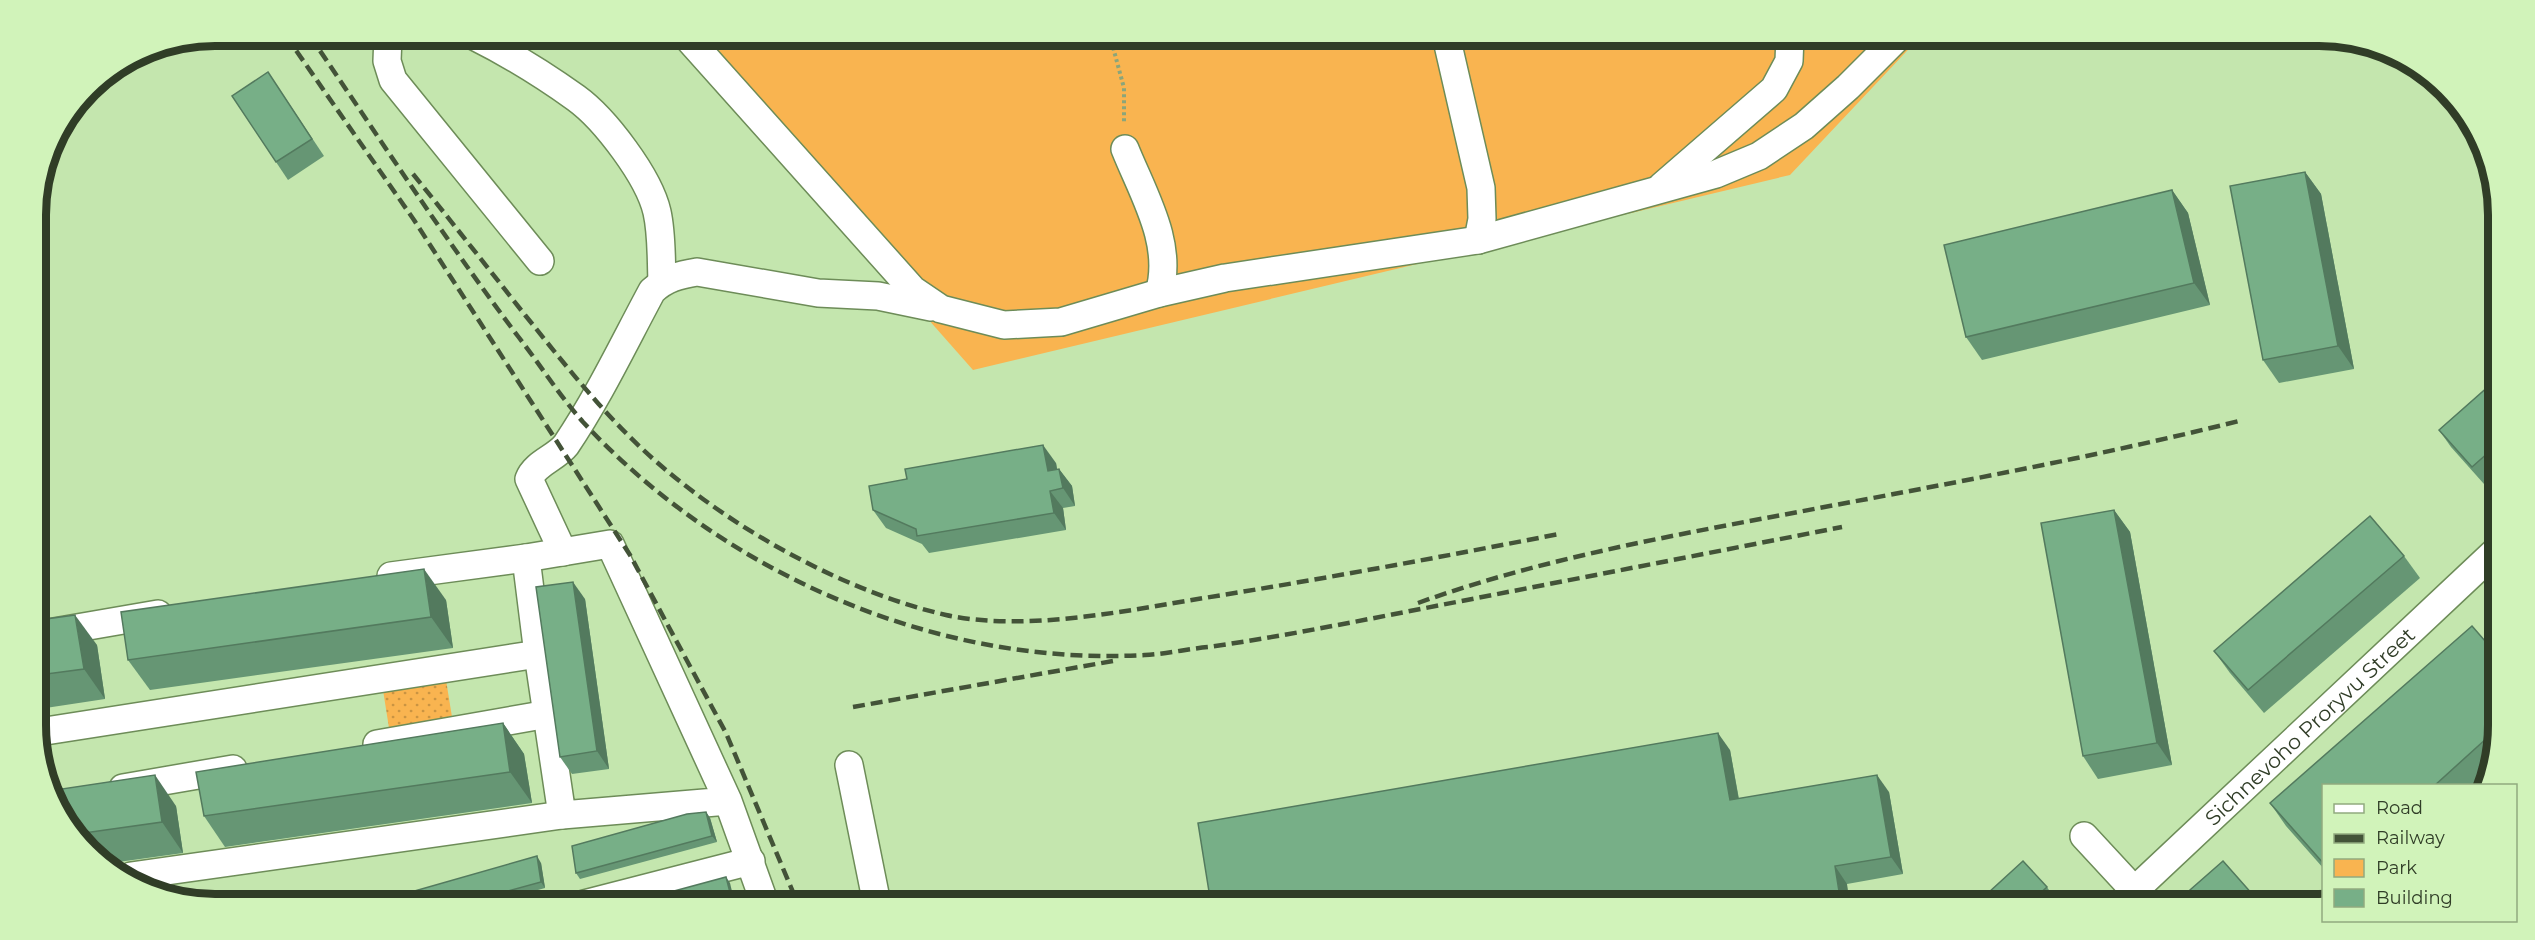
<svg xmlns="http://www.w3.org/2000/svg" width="2535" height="940" font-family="Montserrat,sans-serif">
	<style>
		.green { fill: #f9b450 }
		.park { fill: url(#park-dots) }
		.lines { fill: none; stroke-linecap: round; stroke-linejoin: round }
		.minor-casing { stroke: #6d8c58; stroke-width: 30 }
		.path { stroke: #8ba57a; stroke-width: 4; stroke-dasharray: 3 3; stroke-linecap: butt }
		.minor { stroke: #fff; stroke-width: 27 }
		.rail { stroke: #435338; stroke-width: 4.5; stroke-dasharray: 12 6; stroke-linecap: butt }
		.wall { fill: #669674 }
		.shaded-wall { fill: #537a5e }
		.building { fill: #77af87; stroke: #537a5e; stroke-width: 1.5 }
		.labels { text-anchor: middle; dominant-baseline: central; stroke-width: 4.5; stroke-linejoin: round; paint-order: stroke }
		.street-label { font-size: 21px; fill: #303d27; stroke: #d1f3ba }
		.rim { fill: none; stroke: #303d27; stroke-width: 8 }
	</style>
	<defs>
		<pattern id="park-dots" width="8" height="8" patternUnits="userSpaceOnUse" patternTransform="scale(1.5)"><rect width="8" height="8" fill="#f9b450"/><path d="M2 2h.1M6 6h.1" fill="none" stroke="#ca9442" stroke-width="1.8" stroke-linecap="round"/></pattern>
	</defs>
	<rect width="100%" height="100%" fill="#c4e6ae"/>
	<polygon class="green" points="678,36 1921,36 1790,175 973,370"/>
	<polygon class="park" points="446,680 452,717 389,728 383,690"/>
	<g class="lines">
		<g class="minor-casing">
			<g id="minor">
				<polyline points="388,36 387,61 393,80 540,261"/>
				<path d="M474 36C508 53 544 75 576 98 605 119 649 177 657 212 662 234 661 259 662 281"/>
				<polyline points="686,36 913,290 941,309 1004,325 1061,322 1159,293 1225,278 1478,240 1716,174 1759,156 1804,126 1848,87 1899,36"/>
				<polyline points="1446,36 1481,188 1482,219 1478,240"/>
				<path d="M1125 149C1143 194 1174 244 1159 293"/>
				<polyline points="1662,186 1774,89 1789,61 1790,36"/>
				<path d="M563 552 529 479C535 463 556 458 566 445 599 396 624 343 652 291 666 278 679 275 697 272L818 293 878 296 931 307"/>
				<polyline points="391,576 526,558"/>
				<polyline points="48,633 158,614"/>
				<polyline points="39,732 538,654"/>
				<polyline points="377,744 548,714"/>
				<polyline points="849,765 877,904"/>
				<polyline points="123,788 233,769"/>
				<polyline points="728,801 562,815 538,654 526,558 610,544 728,801 765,904"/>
				<polyline points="2084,836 2134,890"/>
				<polyline points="131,876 562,815"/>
				<polyline points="584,904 751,861"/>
				<path id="s1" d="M2120 904 2498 549"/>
			</g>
		</g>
		<polyline class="path" points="1110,36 1124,88 1124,123"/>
		<use href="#minor" class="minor"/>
		<g class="rail">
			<polyline points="286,36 414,220 630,555 726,733 798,904"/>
			<path d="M310 36C378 136 444 238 517 335 539 363 559 395 583 422 724 574 937 667 1145 655 1166 654 1187 649 1208 647 1286 636 1363 620 1441 605 1575 579 1709 553 1842 527"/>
			<path d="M413 174C451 221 488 268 525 315 567 367 608 420 659 464 736 531 846 592 946 615 1025 632 1125 611 1204 598 1323 579 1441 557 1559 534"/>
			<path d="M1418 603C1540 559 1670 536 1798 512 1947 484 2096 457 2243 420"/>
			<polyline points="853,707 1113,661"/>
		</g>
	</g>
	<g class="wall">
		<polygon points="280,90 324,156 288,180 276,162"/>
		<polygon points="2305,172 2321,194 2354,369 2279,383 2263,360"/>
		<polygon points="2172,190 2188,213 2210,305 1982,360 1966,337"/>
		<polygon points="2498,378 2498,472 2484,484 2451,447 2439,430"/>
		<polygon points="1056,463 1057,469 1059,469 1072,486 1075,506 1063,508 1066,530 929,553 922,544 886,528 873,510"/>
		<polygon points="2114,510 2130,532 2172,765 2098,779 2083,756"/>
		<polygon points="2404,556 2420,578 2264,713 2230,673 2214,651"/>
		<polygon points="585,599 609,769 572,774 560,757"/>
		<polygon points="446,600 453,648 150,690 128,660"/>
		<polygon points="39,620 97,645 105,699 39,709"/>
		<polygon points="503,723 524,754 532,803 225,847 204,816"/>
		<polygon points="2499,724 2491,771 2475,786 2324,786 2324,869 2286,826 2270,803"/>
		<polygon points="1730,750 1739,799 1889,792 1903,874 1847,884 1211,904"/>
		<polygon points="55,790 176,806 183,853 111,863 81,843"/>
		<polygon points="706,812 710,818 717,842 580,879 576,873"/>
		<polygon points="541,863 545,888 488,904 369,904"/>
		<polygon points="2047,887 2058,904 1976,904"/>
	</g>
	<g class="shaded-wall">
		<polygon points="2305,172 2321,194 2354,369 2338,346"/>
		<polygon points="2172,190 2188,213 2210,305 2194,283"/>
		<polygon points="1043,445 1056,463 1060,488 1048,471"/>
		<polygon points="1059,469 1072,486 1075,506 1063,488"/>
		<polygon points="1050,491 1063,508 1066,530 1054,513"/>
		<polygon points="2114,510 2130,532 2172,765 2157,743"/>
		<polygon points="424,569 446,600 453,648 431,617"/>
		<polygon points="573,582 585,599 609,769 597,751"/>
		<polygon points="75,615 97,645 105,699 84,669"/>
		<polygon points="503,723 524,754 532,803 510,772"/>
		<polygon points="1718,733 1730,750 1742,818 1730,800"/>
		<polygon points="155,775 176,806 183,853 162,822"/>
		<polygon points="1877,775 1889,792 1903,874 1891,857"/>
		<polygon points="706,812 710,818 717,842 712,836"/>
		<polygon points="537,856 541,863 545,888 541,882"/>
		<polygon points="1835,866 1847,884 1850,904 1841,904"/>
		<polygon points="726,877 730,883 735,904 733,904"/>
	</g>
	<g class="building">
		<polygon points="268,72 312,139 276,162 232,96"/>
		<polygon points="2305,172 2338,346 2263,360 2230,186"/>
		<polygon points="2172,190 2194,283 1966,337 1944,245"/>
		<polygon points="2498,378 2498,444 2472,467 2439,430"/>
		<polygon points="1043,445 1048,471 1059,469 1063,488 1050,491 1054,513 917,536 916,529 873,510 869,486 907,479 905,469"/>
		<polygon points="2114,510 2157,743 2083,756 2041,523"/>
		<polygon points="2370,516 2404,556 2248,690 2214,651"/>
		<polygon points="424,569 431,617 128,660 121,612"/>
		<polygon points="573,582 597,751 560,757 536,587"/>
		<polygon points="75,615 84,669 39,675 39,620"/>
		<polygon points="2472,626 2499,657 2498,728 2434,786 2324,786 2324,864 2270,803"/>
		<polygon points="503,723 510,772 204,816 196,772"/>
		<polygon points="1718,733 1730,800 1877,775 1891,857 1835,866 1841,904 1211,904 1198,823"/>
		<polygon points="155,775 162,822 77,834 55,790"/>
		<polygon points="706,812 712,836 576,873 572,846 687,814"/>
		<polygon points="537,856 541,882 461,904 369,904"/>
		<polygon points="2023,861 2047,887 2028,904 1976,904"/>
		<polygon points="2223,861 2261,904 2174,904"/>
		<polygon points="726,877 733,904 626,904"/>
	</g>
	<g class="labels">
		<g class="street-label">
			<text stroke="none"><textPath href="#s1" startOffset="260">Sichnevoho Proryvu Street</textPath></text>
		</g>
	</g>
	<path d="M0 0H2535V940H0ZM215 46H2319A169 169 0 0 1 2488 215V725A169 169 0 0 1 2319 894H215A169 169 0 0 1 46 725V215A169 169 0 0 1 215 46Z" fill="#d1f3ba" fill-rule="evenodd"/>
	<path class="rim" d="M215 46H2319A169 169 0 0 1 2488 215V725A169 169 0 0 1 2319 894H215A169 169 0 0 1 46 725V215A169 169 0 0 1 215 46Z"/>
	<rect x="2322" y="784" width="195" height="138" fill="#d1f3ba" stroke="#91aa7f" stroke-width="1.5"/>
	<rect x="2334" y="804" width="30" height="9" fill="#ffffff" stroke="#91aa7f" stroke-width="1.5"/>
	<text x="2376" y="814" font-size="18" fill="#303d27">Road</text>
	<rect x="2334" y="834" width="30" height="9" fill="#435338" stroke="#91aa7f" stroke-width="1.5"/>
	<text x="2376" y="844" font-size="18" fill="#303d27">Railway</text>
	<rect x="2334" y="859" width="30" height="18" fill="#f9b450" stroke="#91aa7f" stroke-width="1.5"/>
	<text x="2376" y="874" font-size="18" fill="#303d27">Park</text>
	<rect x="2334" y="889" width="30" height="18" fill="#77af87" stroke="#91aa7f" stroke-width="1.5"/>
	<text x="2376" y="904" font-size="18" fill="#303d27">Building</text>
</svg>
